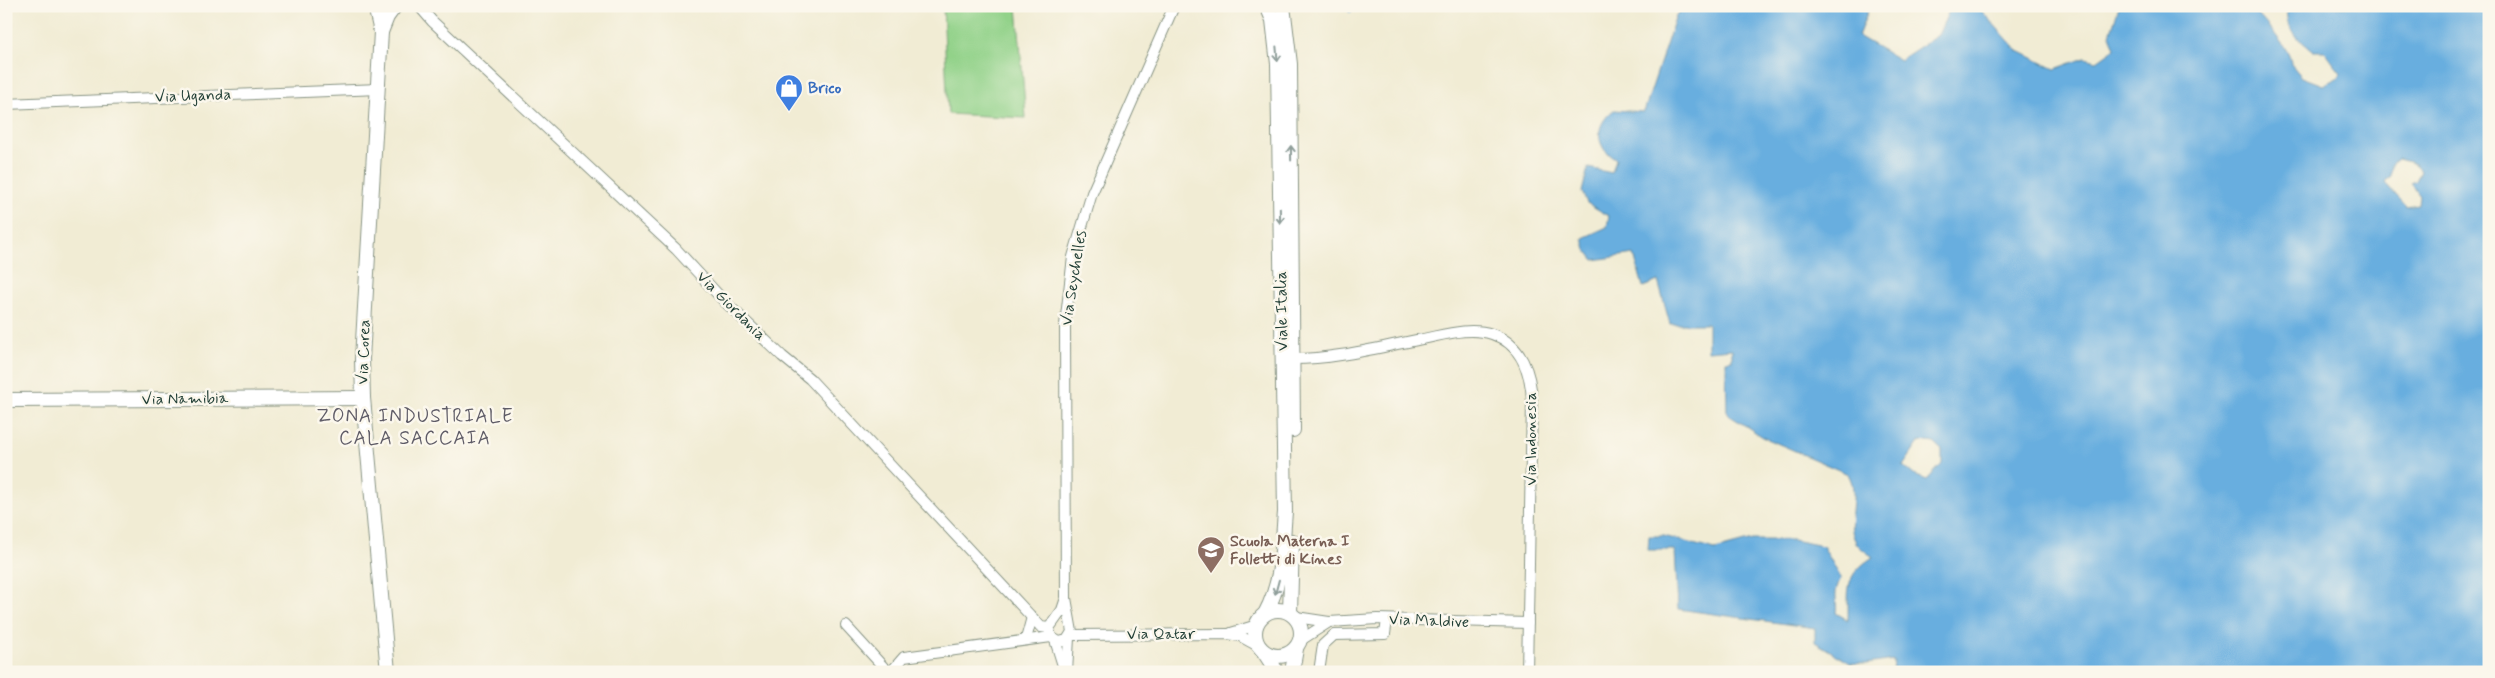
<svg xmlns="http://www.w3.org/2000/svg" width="2495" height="678" font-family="Mynerve,sans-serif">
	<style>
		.green { fill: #92d289; stroke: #58885e }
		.water { fill: #68aedf; stroke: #44768a; fill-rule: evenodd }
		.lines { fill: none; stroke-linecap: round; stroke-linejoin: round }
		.stream { stroke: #68aedf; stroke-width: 3 }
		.street-casing { stroke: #889484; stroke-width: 12 }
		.secondary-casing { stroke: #889484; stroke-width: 16 }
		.street { stroke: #fff; stroke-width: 10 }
		.secondary { stroke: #fff; stroke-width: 14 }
		.oneway { stroke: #8f9e9a }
		.labels { text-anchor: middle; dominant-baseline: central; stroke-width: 5; stroke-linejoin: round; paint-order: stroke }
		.shop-label { font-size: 16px; font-weight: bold; fill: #366cbe; stroke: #fbf7ec; text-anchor: start }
		.street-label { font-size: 16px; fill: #1f3d34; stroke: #fbf7ec }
		.education-label { font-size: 16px; font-weight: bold; fill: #785e54; stroke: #fbf7ec; text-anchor: start }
		.quarter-label { font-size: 19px; letter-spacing: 1px; fill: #5f5c67; stroke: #fbf7ec }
	</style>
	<rect width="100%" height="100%" fill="#fbf7ec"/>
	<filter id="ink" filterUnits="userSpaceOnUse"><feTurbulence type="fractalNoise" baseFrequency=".02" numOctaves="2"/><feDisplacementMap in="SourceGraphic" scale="10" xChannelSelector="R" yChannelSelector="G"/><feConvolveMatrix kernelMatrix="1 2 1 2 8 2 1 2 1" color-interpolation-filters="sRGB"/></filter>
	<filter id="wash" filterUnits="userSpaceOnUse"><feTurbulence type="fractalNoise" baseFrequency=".0096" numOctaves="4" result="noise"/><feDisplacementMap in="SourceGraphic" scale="20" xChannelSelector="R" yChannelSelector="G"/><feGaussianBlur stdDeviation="1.12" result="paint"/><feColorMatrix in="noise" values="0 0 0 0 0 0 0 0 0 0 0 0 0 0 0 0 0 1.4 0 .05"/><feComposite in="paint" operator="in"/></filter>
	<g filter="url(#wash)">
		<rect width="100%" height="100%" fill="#f1ecd4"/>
		<polygon class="green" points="943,6 1017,6 1026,118 948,114"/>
		<path class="water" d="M1686 6H1870L1858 36 1900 60 1938 35 1949 11 1978 7 2018 51 2055 69 2085 58 2097 61 2115 48 2110 35 2119 6H2250C2261 19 2291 48 2291 64L2302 77 2323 85 2339 77 2341 73 2324 51H2313C2299 39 2282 27 2288 6H2489V672H1893L1894 660 1866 664 1850 663 1815 642V628L1678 609 1675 550H1648L1649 536H1664L1715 550 1752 540H1793L1823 546 1841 578C1832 596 1838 595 1836 613L1848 620C1849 589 1843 576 1873 557 1868 553 1859 548 1856 542 1844 521 1861 495 1848 474L1763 437 1727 414 1726 361 1732 360V349L1708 351V324H1670L1658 281 1643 287 1634 254 1594 260 1586 250 1583 238 1607 227 1609 216 1587 203 1582 192 1588 168 1612 173 1616 159C1613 156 1606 153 1604 149 1594 133 1602 119 1614 110L1644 112 1676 15ZM2397 159C2407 162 2414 160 2421 170L2416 181 2411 183 2420 196 2419 204 2406 206 2385 183 2386 180 2390 177 2391 164ZM1920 441 1934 443 1942 450V464L1927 480 1914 475 1903 466Z"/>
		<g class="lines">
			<polyline class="stream" points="1350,11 1350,6"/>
		</g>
	</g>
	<g filter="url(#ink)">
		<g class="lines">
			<g class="street-casing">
				<g id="street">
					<polyline points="419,6 432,21 676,249 724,301 782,356 810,379 1041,627 1049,628"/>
					<polyline points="6,104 379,89"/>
					<path d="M1293 359C1335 359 1376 348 1417 340 1441 336 1468 326 1492 334 1522 344 1531 374 1532 401L1527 672"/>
					<polyline points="1066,598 1062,610 1049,628 1051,637 1059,642 1067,640 1072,632 1066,598 1065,325 1073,257 1092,193 1174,6"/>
					<polyline points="1296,617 1329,622 1377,619 1528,623"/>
					<polyline points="846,626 888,672"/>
					<polyline points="1231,633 1257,625"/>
					<polyline points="1071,635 1228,634 1240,636 1260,647"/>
					<polyline points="1026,639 1032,617"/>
					<polyline points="1055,640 1065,672"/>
					<polyline points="1301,640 1329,622"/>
					<polyline points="891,672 904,657 1051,637"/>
					<polyline points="1067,672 1069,638"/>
					<polyline points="1319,672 1323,645 1334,635 1385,634 1387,620"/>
				</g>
			</g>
			<g class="secondary-casing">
				<g id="secondary">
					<polyline points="375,6 381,32 362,359 363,398 388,672"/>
					<polyline points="1283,6 1290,64 1293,430"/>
					<polyline points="381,32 387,17 395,6"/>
					<polyline points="6,400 363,398"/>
					<circle cx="1278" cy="633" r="23"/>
					<polyline points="1290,613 1292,541"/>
					<path d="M1265 614C1283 581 1282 547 1285 512L1278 64 1273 20 1267 6"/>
					<polyline points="1264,652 1277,672"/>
					<polyline points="1292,672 1296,649"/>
				</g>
			</g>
			<use href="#street" class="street"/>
			<use href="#secondary" class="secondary"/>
		</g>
		<defs><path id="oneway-shaft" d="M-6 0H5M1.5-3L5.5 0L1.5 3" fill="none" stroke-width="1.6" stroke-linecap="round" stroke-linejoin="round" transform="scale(1.25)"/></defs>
		<g class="oneway">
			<use href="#oneway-shaft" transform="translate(1277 54) rotate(85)"/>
			<use href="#oneway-shaft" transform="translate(1291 153) rotate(-91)"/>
			<use href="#oneway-shaft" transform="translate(1280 216) rotate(89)"/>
			<use href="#oneway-shaft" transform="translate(1277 587) rotate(105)"/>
		</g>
	</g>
	<defs>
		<g id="shop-pin" transform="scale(1.4375)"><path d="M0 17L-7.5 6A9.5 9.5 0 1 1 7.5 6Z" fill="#3f7fe0" stroke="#fbf7ec"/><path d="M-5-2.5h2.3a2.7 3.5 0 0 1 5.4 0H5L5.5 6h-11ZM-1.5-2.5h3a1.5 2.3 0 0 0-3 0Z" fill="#fff"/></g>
		<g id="school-pin" transform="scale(1.4375)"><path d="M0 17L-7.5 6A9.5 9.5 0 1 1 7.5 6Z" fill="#8d6e63" stroke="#fbf7ec"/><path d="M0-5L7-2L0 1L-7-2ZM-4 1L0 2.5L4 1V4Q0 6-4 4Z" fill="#fff"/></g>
	</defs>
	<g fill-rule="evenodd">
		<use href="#shop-pin" x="789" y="88"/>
		<use href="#school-pin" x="1211" y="550"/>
	</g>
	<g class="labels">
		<g class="shop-label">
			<text x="808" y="88">Brico</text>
		</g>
		<g class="street-label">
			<text transform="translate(193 96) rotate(-2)">Via Uganda</text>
			<text transform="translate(1074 278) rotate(-81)">Via Seychelles</text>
			<text transform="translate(731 306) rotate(45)">Via Giordania</text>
			<text transform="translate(1282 311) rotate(-91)">Viale Italia</text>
			<text transform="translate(364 352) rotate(-88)">Via Corea</text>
			<text transform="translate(185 399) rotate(-1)">Via Namibia</text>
			<text transform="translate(1531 439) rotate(-90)">Via Indonesia</text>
			<text transform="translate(1429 621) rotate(2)">Via Maldive</text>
			<text x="1161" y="634">Via Qatar</text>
		</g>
		<g class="education-label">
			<text x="1230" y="541">Scuola Materna I<tspan x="1230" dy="18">Folletti di Kines</tspan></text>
		</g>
		<g class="quarter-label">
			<text x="415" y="416">ZONA INDUSTRIALE<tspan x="415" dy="22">CALA SACCAIA</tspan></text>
		</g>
	</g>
	<rect width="2495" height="678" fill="none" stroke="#fbf7ec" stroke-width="25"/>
</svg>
